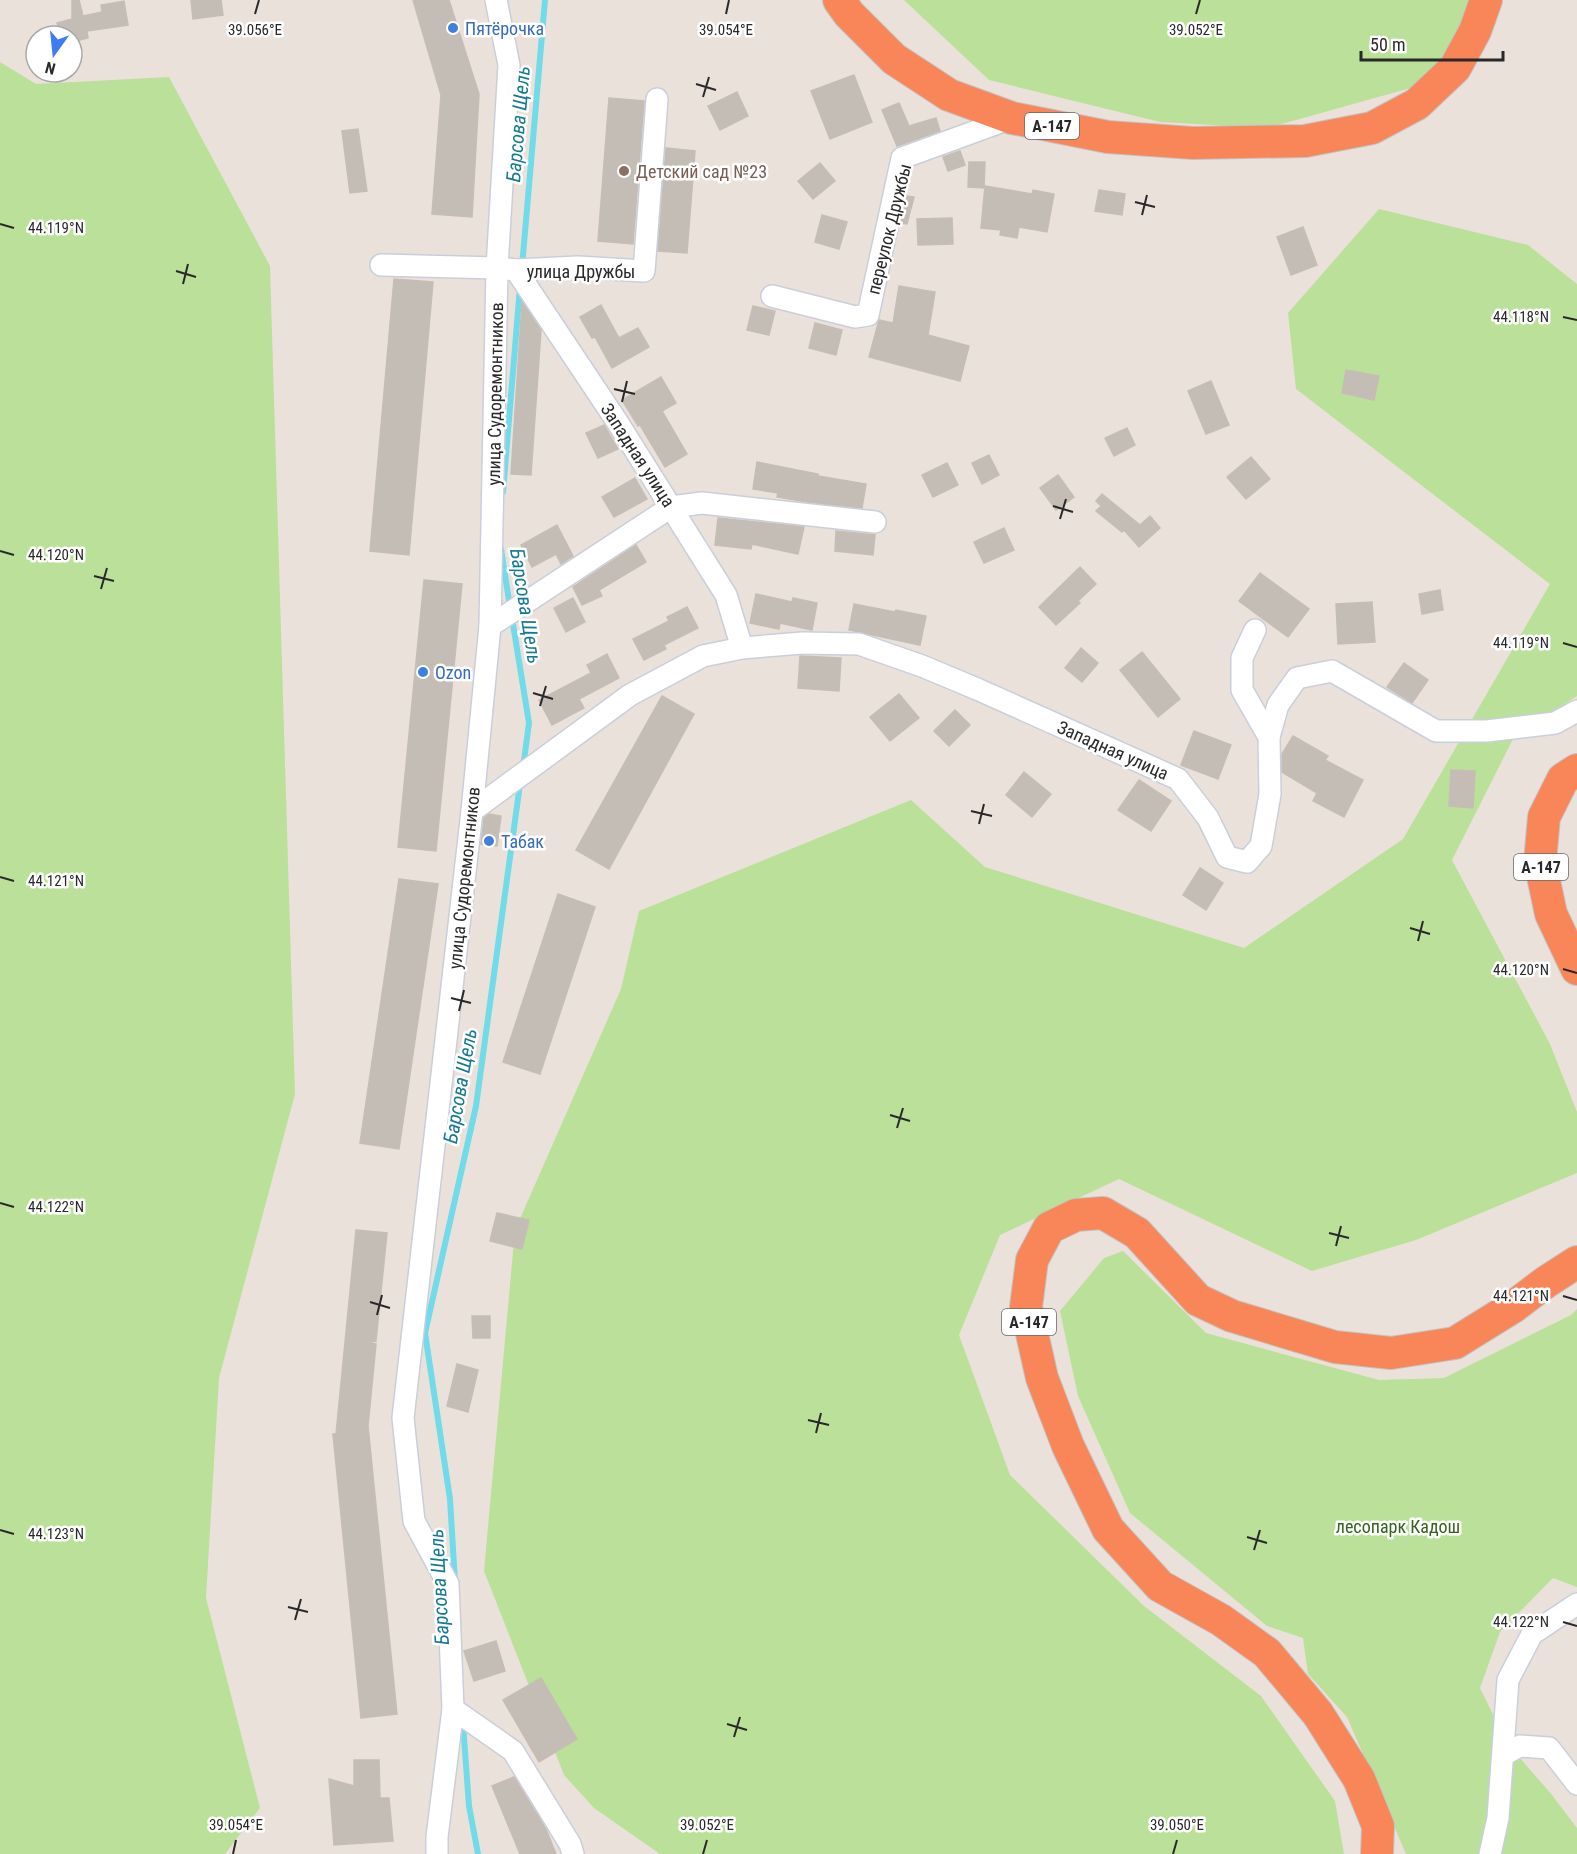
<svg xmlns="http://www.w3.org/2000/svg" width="1577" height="1854" font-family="'Roboto Condensed',sans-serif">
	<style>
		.green { fill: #bbe099 }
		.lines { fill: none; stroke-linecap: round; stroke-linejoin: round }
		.stream { stroke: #71dbea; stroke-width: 6 }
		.building { fill: #c3bdb6; stroke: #c6bdb5; stroke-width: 1.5 }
		.minor-casing { stroke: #c9cfda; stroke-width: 24 }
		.highway-casing { stroke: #c3c3c3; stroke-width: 34 }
		.minor { stroke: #fff; stroke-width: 21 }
		.highway { stroke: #f88658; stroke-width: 32 }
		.ticks { fill: none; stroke: #292929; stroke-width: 2 }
		.shop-dot { fill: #3f7fe0; stroke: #fff; stroke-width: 2 }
		.education-dot { fill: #8d6e63; stroke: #fff; stroke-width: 2 }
		.labels { text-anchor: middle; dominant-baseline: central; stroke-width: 5; stroke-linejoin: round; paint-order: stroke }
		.shield { fill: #fff; stroke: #696969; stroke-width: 1.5 }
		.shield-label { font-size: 16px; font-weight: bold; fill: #292929 }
		.shop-label { font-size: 18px; fill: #366cbe; stroke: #fff; text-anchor: start }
		.education-label { font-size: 18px; fill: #785e54; stroke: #fff; text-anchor: start }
		.street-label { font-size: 18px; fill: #292929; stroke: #fff }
		.park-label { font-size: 18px; fill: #35621c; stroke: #fff }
		.water-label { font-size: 20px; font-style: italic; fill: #127a93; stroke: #fff }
		.ticks-label { font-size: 15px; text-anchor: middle; fill: #292929; stroke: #fff; stroke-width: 5; stroke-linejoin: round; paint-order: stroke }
	</style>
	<rect width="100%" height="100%" fill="#ebe1db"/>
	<g class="green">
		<polygon points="904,0 1479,0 1425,84 1267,128 1160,122 989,80"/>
		<polygon points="0,62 36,84 169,77 270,266 295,1094 219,1378 206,1598 260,1808 225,1854 0,1854"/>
		<polygon points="1379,209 1528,245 1577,284 1577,696 1514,737 1452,860 1550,1044 1577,1112 1577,1173 1416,1240 1312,1271 1119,1179 1000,1235 959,1335 1010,1475 1144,1606 1261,1696 1335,1801 1344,1854 660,1854 594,1808 564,1775 484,1571 515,1230 621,989 639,911 911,800 985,867 1244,948 1403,839 1550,584 1296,389 1288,313"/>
		<polygon points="1123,1251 1206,1333 1379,1380 1444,1378 1571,1315 1577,1309 1577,1587 1553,1578 1500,1632 1480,1688 1507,1743 1552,1795 1577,1828 1577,1854 1406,1854 1347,1717 1308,1674 1303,1638 1267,1626 1130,1513 1078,1396 1060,1311 1104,1258"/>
	</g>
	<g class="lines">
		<g class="stream">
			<polyline points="522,267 545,0"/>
			<polyline points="503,492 520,287"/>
			<polyline points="501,549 510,607"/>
			<polyline points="512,618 529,723 523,768"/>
			<polyline points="455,1582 450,1499 425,1333 476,1106 520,784"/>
			<polyline points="463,1724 469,1806 478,1854"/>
		</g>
	</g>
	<g class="building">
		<polygon points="72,0 79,0 83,16 102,12 101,5 124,1 128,25 87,31 88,38 72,42 72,36 61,36 57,23 72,19"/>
		<polygon points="191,0 221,0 223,15 193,19"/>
		<polygon points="413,0 449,0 479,94 472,217 432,214 441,95"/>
		<polygon points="854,75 872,122 830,139 811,91"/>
		<polygon points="737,92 748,116 720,130 708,106"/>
		<polygon points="609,98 644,101 633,244 598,241"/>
		<polygon points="899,103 909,126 936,118 940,131 897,146 882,110"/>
		<polygon points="358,129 367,191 350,193 342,131"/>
		<polygon points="666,148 695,151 687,253 658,251"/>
		<polygon points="960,151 965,165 948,171 943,157"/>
		<polygon points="969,162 985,162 984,188 968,187"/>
		<polygon points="820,163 835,181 813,199 798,181"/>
		<polygon points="985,186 1032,194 1033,190 1054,194 1047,232 1019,227 1017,238 1000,235 1001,230 981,228"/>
		<polygon points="1099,190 1125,194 1122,215 1095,211"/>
		<polygon points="907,196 914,197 907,224 901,223"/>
		<polygon points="822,215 847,222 839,249 815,242"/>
		<polygon points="952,218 953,244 918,245 917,219"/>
		<polygon points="1303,227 1317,265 1291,275 1277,237"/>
		<polygon points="394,279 433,282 409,555 370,551"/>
		<polygon points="899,286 935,292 928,335 969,346 960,381 869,357 879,320 893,323"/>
		<polygon points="522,302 541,330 531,475 511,474"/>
		<polygon points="601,305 619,338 638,328 649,347 612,368 595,337 592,338 580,317"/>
		<polygon points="753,306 775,311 769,335 747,330"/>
		<polygon points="815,323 842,330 836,355 809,348"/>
		<polygon points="1346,370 1379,376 1374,400 1342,393"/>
		<polygon points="661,377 676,403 662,411 687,454 665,467 640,425 638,426 622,400"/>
		<polygon points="1211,381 1229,425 1206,434 1188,391"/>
		<polygon points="604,425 618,449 598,458 586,433"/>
		<polygon points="1127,428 1135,445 1114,456 1105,438"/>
		<polygon points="989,455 999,475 982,484 972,463"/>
		<polygon points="1251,457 1270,479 1246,499 1227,477"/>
		<polygon points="757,462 818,474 818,476 866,484 862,508 807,502 777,497 778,493 753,489"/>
		<polygon points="947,463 958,485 933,497 922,475"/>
		<polygon points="1058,475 1074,497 1056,510 1040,488"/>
		<polygon points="635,478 647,499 614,517 602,497"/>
		<polygon points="1102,494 1140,525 1150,516 1160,528 1139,547 1124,530 1122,532 1096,511 1101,506 1096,501"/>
		<polygon points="718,518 804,527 798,554 752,544 751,549 715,545"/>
		<polygon points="557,525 573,556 561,564 556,554 532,567 521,545"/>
		<polygon points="1004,528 1014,550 984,563 974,542"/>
		<polygon points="836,531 875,535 873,555 835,551"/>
		<polygon points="636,545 646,562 599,590 602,596 582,605 573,587"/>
		<polygon points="1080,567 1096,584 1078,601 1080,603 1056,625 1039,607"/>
		<polygon points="1260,573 1309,609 1288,637 1239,601"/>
		<polygon points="424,580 462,584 436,851 398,847"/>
		<polygon points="1440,590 1443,610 1422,614 1419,594"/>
		<polygon points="756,594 792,602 793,598 817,603 812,630 780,623 779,629 750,623"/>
		<polygon points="573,598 585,622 566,632 554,608"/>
		<polygon points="1372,602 1375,642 1338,644 1336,604"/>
		<polygon points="854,604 895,612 896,610 926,616 920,645 849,630"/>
		<polygon points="687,607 698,628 664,645 666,649 644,660 633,639 669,621 667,617"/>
		<polygon points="1081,648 1098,663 1082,682 1065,668"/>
		<polygon points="1142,652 1180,699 1158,717 1120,670"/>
		<polygon points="607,654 619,678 579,699 584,708 552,725 539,700 591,673 587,665"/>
		<polygon points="800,656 841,658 839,691 798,688"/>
		<polygon points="1404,663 1428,680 1412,703 1387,687"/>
		<polygon points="899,694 919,718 890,741 870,717"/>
		<polygon points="662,696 694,714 609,869 576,850"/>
		<polygon points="955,710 970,725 949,746 934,731"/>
		<polygon points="1194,731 1231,745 1218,779 1181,765"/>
		<polygon points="1293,736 1328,756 1325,760 1363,780 1344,817 1313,801 1317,793 1282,772 1282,754"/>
		<polygon points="1451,770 1475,771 1473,808 1449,806"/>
		<polygon points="1024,772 1051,794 1032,817 1006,795"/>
		<polygon points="1139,780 1171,801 1151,831 1118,810"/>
		<polygon points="489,814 501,816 497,846 481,844 484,818"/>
		<polygon points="1200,868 1223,883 1206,910 1183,895"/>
		<polygon points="399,879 438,884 399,1149 360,1143"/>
		<polygon points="558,894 595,907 540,1074 503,1062"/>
		<polygon points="497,1213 529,1220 522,1249 490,1241"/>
		<polygon points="356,1230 387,1233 376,1341 369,1342 376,1344 368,1426 397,1714 361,1718 333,1434 336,1434"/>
		<polygon points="472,1316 490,1316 490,1338 473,1338"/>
		<polygon points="457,1364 478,1370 468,1412 447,1406"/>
		<polygon points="496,1641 505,1671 474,1681 464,1651"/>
		<polygon points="541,1678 577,1739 539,1762 503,1700"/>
		<polygon points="354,1760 379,1760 380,1798 389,1798 393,1841 334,1845 329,1779 354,1786"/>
		<polygon points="514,1777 546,1829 556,1854 520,1854 492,1786"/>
	</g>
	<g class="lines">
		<g class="minor-casing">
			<g id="minor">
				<polyline points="381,265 497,268 516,270 578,267 644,271 657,99"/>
				<polyline points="516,270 618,423 726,595 742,648"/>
				<polyline points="772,296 855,317 868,315 902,158 1012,118"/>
				<polyline points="490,626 671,507 702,503 875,522"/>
				<polyline points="1255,630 1242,658 1242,690 1269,737"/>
				<polyline points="472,811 630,695 703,656 742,648 802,643 859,644 922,666 977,689 1178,779 1208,818 1227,857 1247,862 1261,846 1270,794 1269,737 1278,705 1297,678 1332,671 1436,731 1487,731 1555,723 1577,711"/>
				<polyline points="453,1709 513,1751 570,1844 573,1854"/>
				<polyline points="1503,1755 1520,1746 1549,1748 1577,1784"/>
				<polyline points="437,1854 437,1837 453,1709 448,1584 414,1521 403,1418 472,811 490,626 497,268 509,65 496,0"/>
				<polyline points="1490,1854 1498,1818 1508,1680 1532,1634 1577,1604"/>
			</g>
		</g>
		<g class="highway-casing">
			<g id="highway">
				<polyline points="839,0 849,14 894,59 949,95 1012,118 1108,137 1193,143 1305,141 1372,128 1417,104 1455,68 1475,31 1486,0"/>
				<polyline points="1577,770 1563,779 1544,817 1540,862 1551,914 1577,969"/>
				<polyline points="1377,1854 1378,1826 1359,1779 1318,1714 1267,1653 1221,1620 1160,1586 1108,1529 1068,1446 1042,1378 1026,1307 1032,1260 1049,1228 1076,1215 1103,1213 1137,1233 1198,1300 1232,1316 1335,1347 1391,1353 1455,1343 1513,1307 1546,1282 1577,1262"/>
			</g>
		</g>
		<use href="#minor" class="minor"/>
		<use href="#highway" class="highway"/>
	</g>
	<path class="ticks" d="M255 14 259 0M726 14 729 0M1196 14 1200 0M696 84 716 90M703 97 709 77M1135 202 1155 207M1142 215 1147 195M0 224 14 228M176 271 196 277M183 284 188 264M1563 317 1577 320M614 389 635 394M622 402 627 381M1053 506 1073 512M1060 519 1066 499M0 551 14 555M94 576 114 581M101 589 107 568M1563 643 1577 647M533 693 553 699M540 706 546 686M971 811 992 816M979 824 984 804M0 877 14 881M1410 928 1430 934M1418 941 1423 921M1563 969 1577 973M451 998 471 1003M459 1011 464 990M890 1115 910 1121M897 1128 903 1108M0 1203 14 1207M1329 1233 1349 1238M1336 1246 1341 1226M1563 1296 1577 1300M370 1302 390 1308M377 1315 382 1295M808 1420 829 1425M816 1433 821 1413M0 1530 14 1534M1247 1537 1267 1543M1254 1550 1260 1530M288 1607 308 1612M295 1620 301 1599M1563 1622 1577 1626M727 1724 747 1730M734 1737 740 1717M233 1854 236 1840M703 1854 707 1840M1173 1854 1177 1840"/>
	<g class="shop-dot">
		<circle cx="453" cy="28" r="6"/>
		<circle cx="423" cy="672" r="6"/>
		<circle cx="489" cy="841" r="6"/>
	</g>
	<circle class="education-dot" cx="624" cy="171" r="6"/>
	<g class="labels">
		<g class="shield">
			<rect x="1025" y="113" width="54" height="26" rx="4.5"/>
			<rect x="1514" y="854" width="54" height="26" rx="4.5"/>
			<rect x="1002" y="1309" width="54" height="26" rx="4.5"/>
		</g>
		<g class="shield-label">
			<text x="1052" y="126">А-147</text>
			<text x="1541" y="867">А-147</text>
			<text x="1029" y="1322">А-147</text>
		</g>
		<g class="shop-label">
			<text x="465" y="28">Пятёрочка</text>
			<text x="435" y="672">Ozon</text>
			<text x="501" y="841">Табак</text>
		</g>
		<g class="education-label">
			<text x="636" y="171">Детский сад №23</text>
		</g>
		<g class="street-label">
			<text transform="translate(889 229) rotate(-76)">переулок Дружбы</text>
			<text x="581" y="271">улица Дружбы</text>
			<text transform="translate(495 394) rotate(-89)">улица Судоремонтников</text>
			<text transform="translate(638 455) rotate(57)">Западная улица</text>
			<text transform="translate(1113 750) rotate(24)">Западная улица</text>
			<text transform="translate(464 878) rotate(-84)">улица Судоремонтников</text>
		</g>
		<g class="park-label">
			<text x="1398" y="1526">лесопарк Кадош</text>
		</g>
		<g class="water-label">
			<text transform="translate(518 124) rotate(-85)">Барсова Щель</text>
			<text transform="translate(526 606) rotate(81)">Барсова Щель</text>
			<text transform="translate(460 1086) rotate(-80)">Барсова Щель</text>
			<text transform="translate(439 1587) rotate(-93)">Барсова Щель</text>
		</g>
	</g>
	<g class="ticks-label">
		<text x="255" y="35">39.056°E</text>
		<text x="726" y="35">39.054°E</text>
		<text x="1196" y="35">39.052°E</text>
		<text x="56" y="233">44.119°N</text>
		<text x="1521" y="322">44.118°N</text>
		<text x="56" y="560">44.120°N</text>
		<text x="1521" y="648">44.119°N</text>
		<text x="56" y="886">44.121°N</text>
		<text x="1521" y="975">44.120°N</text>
		<text x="56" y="1212">44.122°N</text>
		<text x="1521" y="1301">44.121°N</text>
		<text x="56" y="1539">44.123°N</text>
		<text x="1521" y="1627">44.122°N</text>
		<text x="236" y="1830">39.054°E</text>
		<text x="707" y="1830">39.052°E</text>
		<text x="1177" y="1830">39.050°E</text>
	</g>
	<g transform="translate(54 54) rotate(195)"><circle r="28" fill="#ffffff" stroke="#a9a9a9" stroke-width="1.5"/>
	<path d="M0-4.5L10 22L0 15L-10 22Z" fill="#3f7bf3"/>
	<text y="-9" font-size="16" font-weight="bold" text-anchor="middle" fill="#292929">N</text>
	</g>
	<path d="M1361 51v9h142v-9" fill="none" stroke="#292929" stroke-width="3"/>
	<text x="1370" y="51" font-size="18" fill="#292929" stroke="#ffffff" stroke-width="4.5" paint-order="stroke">50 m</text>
</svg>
